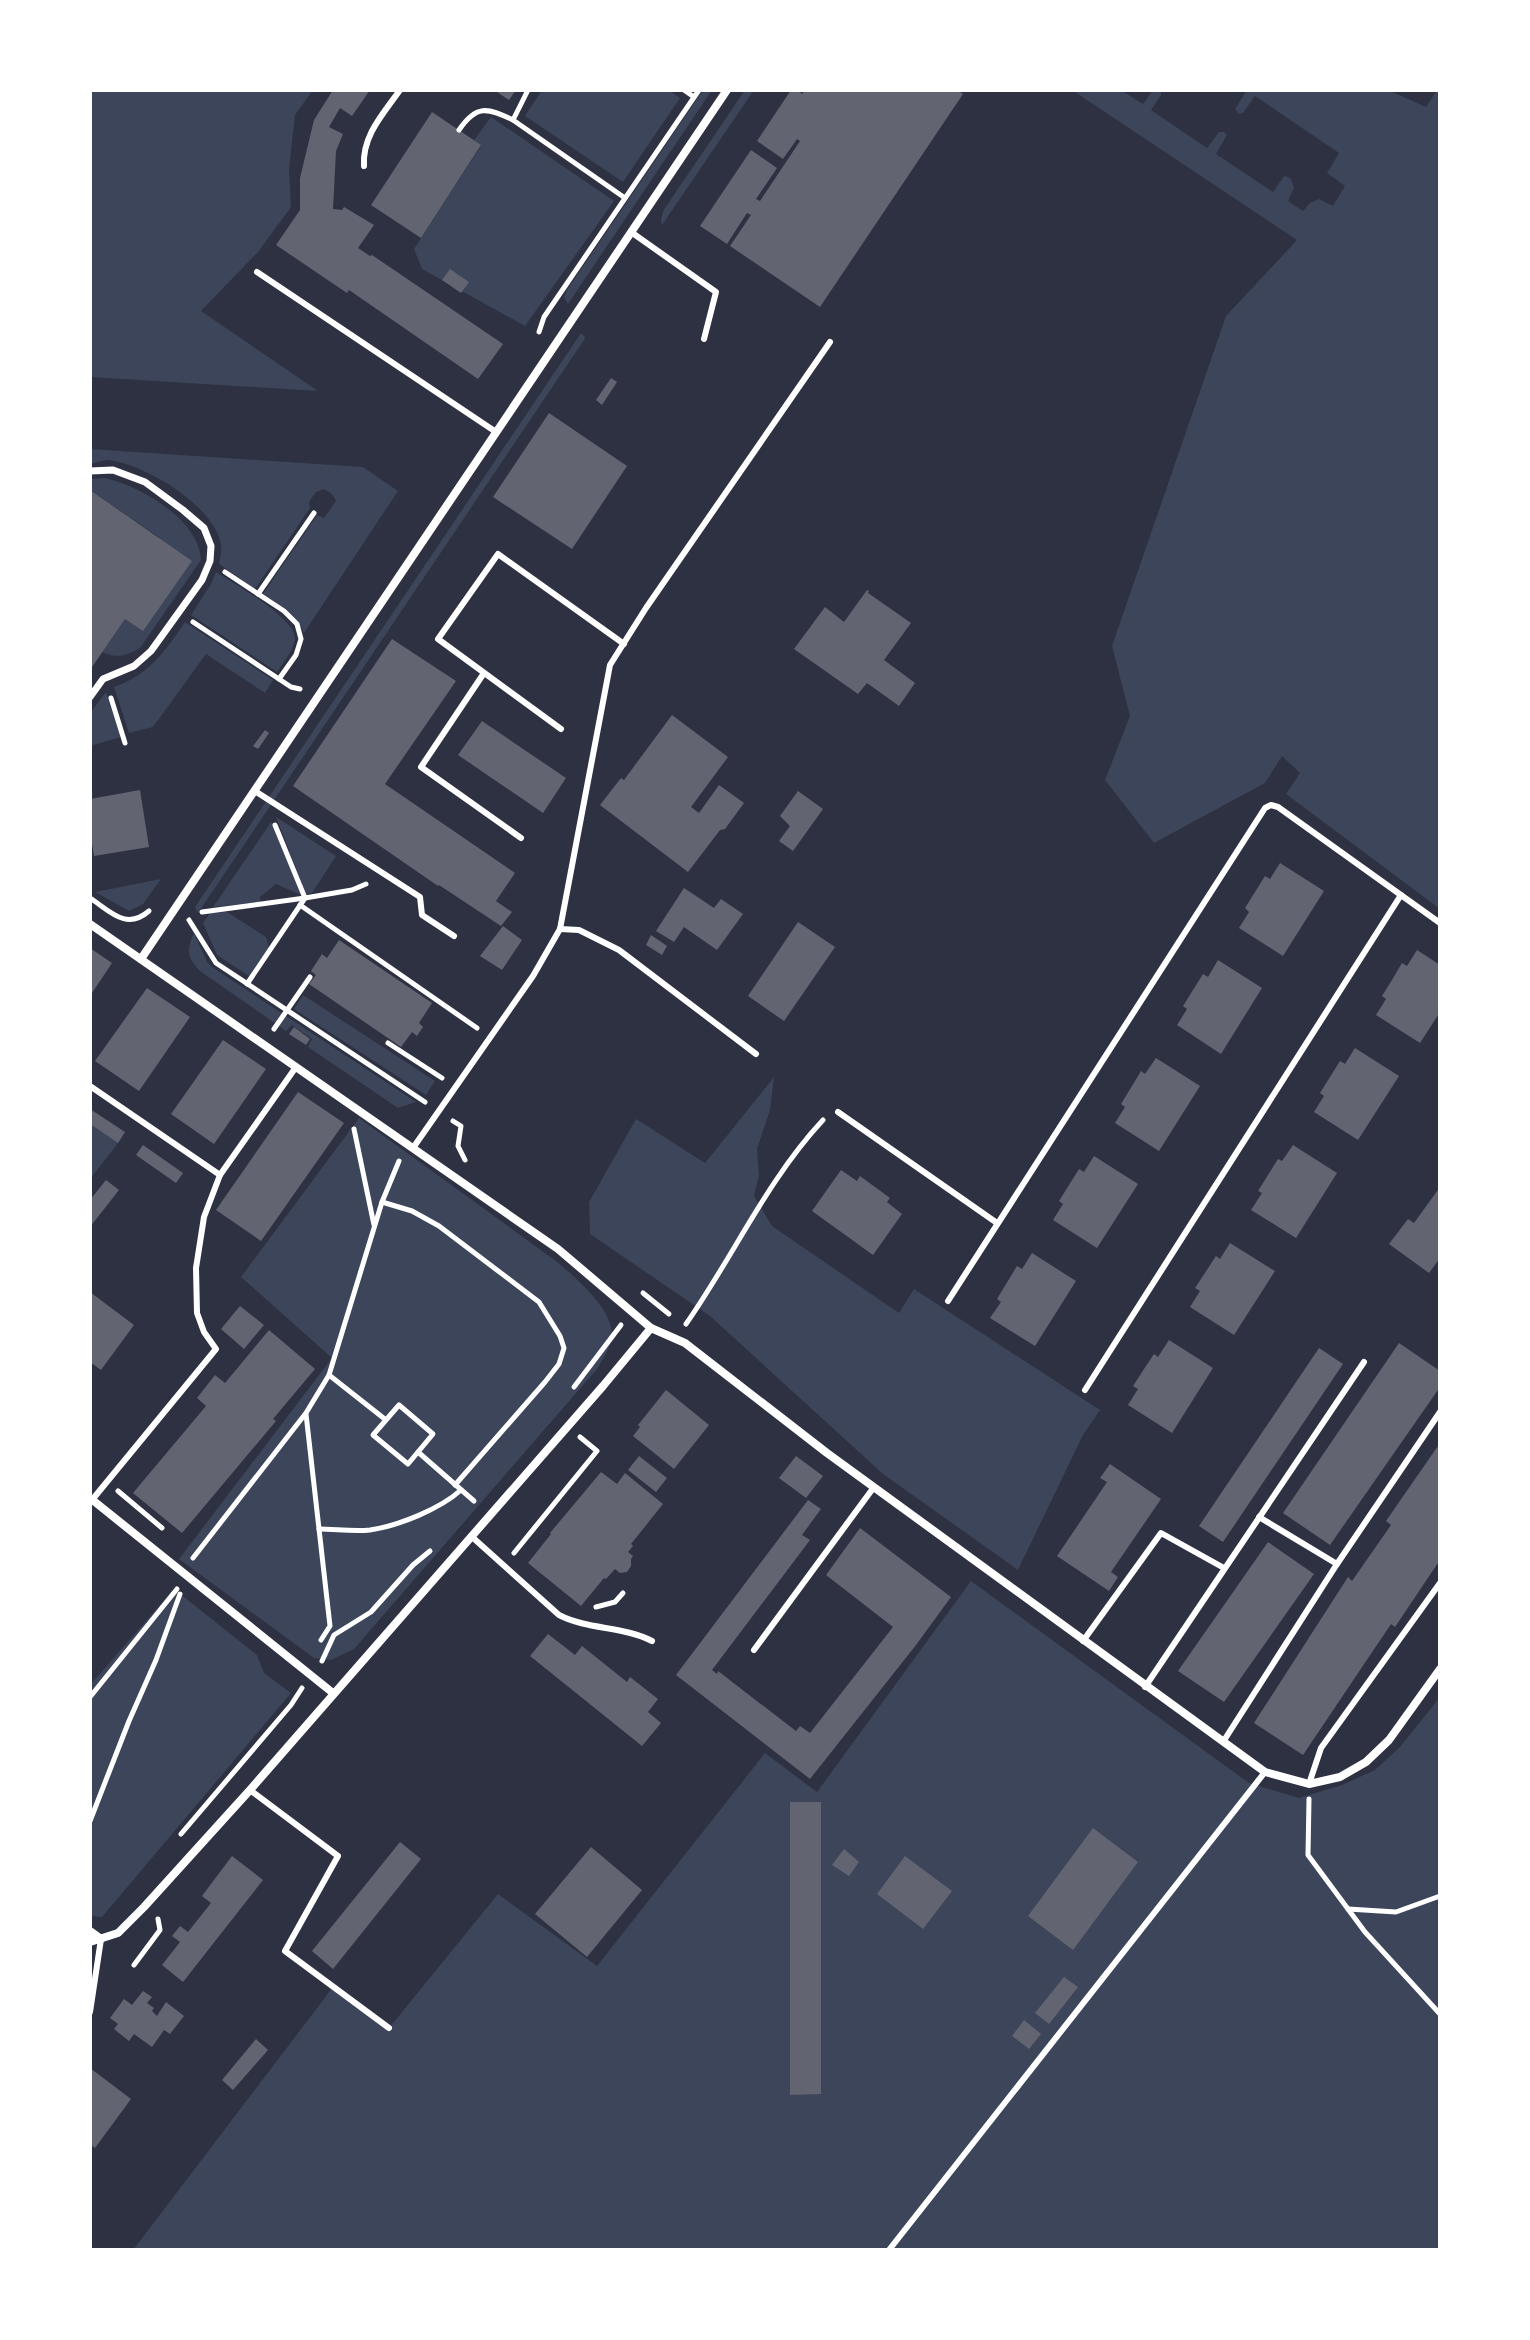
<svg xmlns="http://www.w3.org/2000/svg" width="1530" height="2340" font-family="Figtree,sans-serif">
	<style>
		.green { fill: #3c4559 }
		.building { fill: #626471 }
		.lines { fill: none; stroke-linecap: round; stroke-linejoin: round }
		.path { stroke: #fff; stroke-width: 5 }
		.service { stroke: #fff; stroke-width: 6 }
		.pedestrian { stroke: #fff; stroke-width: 7 }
		.minor { stroke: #fff; stroke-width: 8 }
	</style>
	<rect width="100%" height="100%" fill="#2d3142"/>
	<g class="green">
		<polygon points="90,90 313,90 295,115 289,169 291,207 258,252 201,311 318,391 90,377"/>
		<polygon points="542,90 669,90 680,98 623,182 525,116"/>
		<polygon points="703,90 712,90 568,304 564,297 567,290"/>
		<polygon points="745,90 754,90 662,225 661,220 663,211"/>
		<path d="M1072 90H1121L1143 104 1153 90H1161V95L1151 110 1207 148 1219 132H1224L1227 135 1216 154 1273 192 1284 176C1291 176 1292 181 1294 188L1288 201 1303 211 1310 203 1319 199 1333 206 1345 186 1327 173 1339 153 1255 96 1243 113 1239 114 1235 109 1247 90H1388L1426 107 1437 90H1440V909L1286 794 1300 773 1282 756 1265 783 1154 843 1105 780 1130 716 1112 646 1226 316 1297 240Z"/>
		<polygon points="491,117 614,201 525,326 422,269 414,249 481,146 474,140"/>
		<polygon points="581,333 585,337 584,340 198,913 195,907"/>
		<path d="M90 449 363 467 398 491 304 633C296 614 280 605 263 594L317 515 324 518 336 501 332 494 324 489 316 492 309 502 310 508 255 589 219 564C220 558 222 551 221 545 215 506 145 464 108 460 102 460 96 463 90 464Z"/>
		<path d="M105 478C140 486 199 519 201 560L140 648C126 656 117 659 102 652L125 619 160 538 90 490V479Z"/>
		<path d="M216 572C233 583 297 619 295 639 294 650 283 663 277 672L191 615 211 584Z"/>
		<path d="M185 622 273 680 265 693 206 654 153 727 129 733 114 687C149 675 165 651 185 622Z"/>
		<polygon points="106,692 121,737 90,746 90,713"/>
		<polygon points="276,817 336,856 312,893 306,894"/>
		<polygon points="271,822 301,895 276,884 260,897 260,902 213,907"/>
		<polygon points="161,879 143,904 129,911 95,892"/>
		<polygon points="227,912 266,937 269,948 249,976 217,955 203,923 210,913"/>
		<path d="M194 933 207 962 212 967 416 1102 398 1108 308 1047 312 1039 292 1025 286 1031 200 971C187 958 186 950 194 933Z"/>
		<polygon points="303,995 435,1081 426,1095 294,1009"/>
		<polygon points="774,1077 770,1110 757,1149 759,1175 754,1196 772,1226 899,1313 914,1289 1100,1410 1083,1435 1018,1570 883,1474 710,1316 590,1234 589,1202 636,1119 705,1163"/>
		<path d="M359 1118 556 1261C574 1276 612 1308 612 1334 611 1347 603 1359 597 1369L354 1649 331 1660 314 1658 179 1559 332 1358 241 1277Z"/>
		<polygon points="90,1124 118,1143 90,1179"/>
		<polygon points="971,1581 1249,1783 1299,1798 1342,1785 1375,1770 1400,1747 1440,1697 1440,2250 133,2250 333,1987 389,2028 498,1894 597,1966 765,1753 817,1792"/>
		<polygon points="174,1589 257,1655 264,1673 291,1693 102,1917 91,1916 90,1685"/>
	</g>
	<g class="building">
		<polygon points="333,90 370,90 352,116 340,108 329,127 343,134 336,151 333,209 342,210 344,207 374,225 358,248 370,256 372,255 503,344 478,379 349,290 347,293 276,245 300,210 300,178 314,120"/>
		<polygon points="494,90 516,90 509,100"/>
		<polygon points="791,90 797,90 802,94 805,90 957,90 963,94 820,307 730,246 751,215 747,213 727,244 700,226 751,150 777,168 756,199 760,201 800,141 797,139 783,159 757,141"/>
		<polygon points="432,112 481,145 421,238 371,205"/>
		<polygon points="450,269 469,282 461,293 442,280"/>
		<polygon points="611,378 617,382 602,405 596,400"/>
		<polygon points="549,413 627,466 572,549 493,497"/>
		<polygon points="90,490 192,561 143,631 125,619 90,670"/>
		<polygon points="867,590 869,591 868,593 911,623 884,660 915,683 899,706 867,683 858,694 794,649 825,607 844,622"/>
		<polygon points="392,639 456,681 385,784 515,873 496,901 512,912 501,926 439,885 438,886 293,786"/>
		<polygon points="672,715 728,757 691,807 699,813 719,785 744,803 725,829 720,830 688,872 600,805 621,778 624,780"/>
		<polygon points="482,721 566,778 543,813 458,755"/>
		<polygon points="265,730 269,733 258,749 253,746"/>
		<polygon points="140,790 149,847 94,856 90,831 90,799"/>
		<polygon points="798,791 823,809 793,851 779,841 790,826 780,816"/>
		<polygon points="1280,863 1324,891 1283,956 1239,928 1249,912 1245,908 1265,876 1270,879"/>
		<polygon points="684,888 714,908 721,899 743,914 717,950 684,927 674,942 656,931"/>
		<polygon points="798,922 835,947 784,1021 748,996"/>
		<polygon points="503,926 522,940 502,970 480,956"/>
		<polygon points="651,935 667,946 662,955 646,945"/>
		<polygon points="339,940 432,1003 419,1023 423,1027 417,1036 412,1032 401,1047 309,984 316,975 311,971 322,954 327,958"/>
		<polygon points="90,948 112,963 90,996"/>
		<polygon points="1417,950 1440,965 1440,1012 1420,1043 1376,1015 1386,999 1382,996 1392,980 1402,963 1407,966"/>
		<polygon points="1218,960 1262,988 1221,1054 1177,1025 1187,1009 1183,1006 1203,974 1208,977"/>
		<polygon points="147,988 190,1017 139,1091 95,1061"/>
		<polygon points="294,1027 310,1039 306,1045 289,1034"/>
		<polygon points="223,1040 266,1069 214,1144 171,1114"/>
		<polygon points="1355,1048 1399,1076 1358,1140 1314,1112 1324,1096 1320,1093 1340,1061 1345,1064"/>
		<polygon points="1156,1058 1200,1086 1159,1151 1115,1123 1125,1107 1121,1104 1132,1086 1141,1071 1145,1074"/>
		<polygon points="298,1092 344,1123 261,1241 216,1210"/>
		<polygon points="90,1109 125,1132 118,1143 90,1124"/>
		<polygon points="143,1145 183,1173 176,1183 136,1155"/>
		<polygon points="1293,1145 1337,1173 1296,1238 1251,1210 1262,1193 1258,1191 1278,1159 1282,1161"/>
		<polygon points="1094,1156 1138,1184 1097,1248 1053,1220 1063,1204 1059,1201 1079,1169 1084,1172"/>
		<polygon points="841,1170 857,1181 860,1176 890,1198 887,1202 902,1214 873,1255 812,1211"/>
		<polygon points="106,1180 119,1190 90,1227 90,1200"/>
		<polygon points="1440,1187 1440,1258 1429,1273 1389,1244 1408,1219 1414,1223"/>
		<polygon points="1230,1243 1275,1271 1234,1335 1190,1307 1200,1291 1195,1288 1216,1256 1220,1259"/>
		<polygon points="1032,1253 1076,1281 1035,1346 990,1318 1001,1302 997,1299 1017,1266 1022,1269"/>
		<polygon points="90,1292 134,1325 101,1370 90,1362"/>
		<polygon points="240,1306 264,1325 244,1349 221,1329"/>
		<polygon points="269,1330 315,1369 273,1419 276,1421 182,1533 133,1493 206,1406 197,1398 215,1375 225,1383"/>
		<polygon points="1169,1340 1213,1368 1172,1433 1128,1405 1138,1389 1133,1386 1144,1369 1154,1354 1158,1357"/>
		<polygon points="1399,1343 1440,1371 1440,1387 1330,1545 1283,1513"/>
		<polygon points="1319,1348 1343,1364 1223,1542 1199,1526"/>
		<polygon points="666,1390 709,1425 674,1469 633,1436 640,1427 638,1425"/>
		<polygon points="1440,1443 1440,1560 1395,1627 1391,1624 1303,1755 1254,1723 1348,1577 1352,1581 1391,1525 1386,1521"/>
		<polygon points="639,1456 667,1478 656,1492 628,1470"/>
		<polygon points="796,1456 823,1476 806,1498 779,1478"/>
		<polygon points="1110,1464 1161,1499 1111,1572 1118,1577 1109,1591 1057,1556 1107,1482 1100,1478"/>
		<polygon points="601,1472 617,1484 625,1473 663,1504 631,1544 633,1546 628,1552 633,1556 631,1559 631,1566 627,1572 620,1573 615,1569 606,1579 604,1578 581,1606 528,1563 551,1534 550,1533"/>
		<polygon points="808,1500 821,1509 802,1535 810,1540 712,1670 717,1674 718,1671 796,1731 800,1726 810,1733 893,1627 826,1575 860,1528 951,1597 916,1645 810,1779 676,1675"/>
		<polygon points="1268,1542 1314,1574 1224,1702 1178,1671"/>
		<polygon points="548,1634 575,1655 582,1646 627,1682 630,1677 658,1699 648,1712 661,1723 642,1746 530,1656"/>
		<polygon points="790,1802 821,1802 821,2094 790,2095"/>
		<polygon points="1093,1828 1138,1862 1073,1950 1028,1916"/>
		<polygon points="400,1842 421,1859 333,1969 312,1951"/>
		<polygon points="591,1847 642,1890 587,1957 535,1914"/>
		<polygon points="844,1849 859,1862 849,1876 832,1865"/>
		<polygon points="232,1856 263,1880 183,1982 162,1965 180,1942 172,1936 180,1926 188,1932 211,1903 202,1896"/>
		<polygon points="905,1856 952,1891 923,1929 877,1894"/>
		<polygon points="1064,1977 1078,1987 1049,2024 1035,2013"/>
		<polygon points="143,1991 152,1997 147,2003 154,2008 152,2011 157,2016 166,2002 184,2016 170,2034 164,2030 152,2047 134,2034 129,2041 114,2029 118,2024 110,2018 124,1999 132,2005"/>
		<polygon points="1024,2020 1041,2034 1029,2049 1012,2036"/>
		<polygon points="256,2039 268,2050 233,2090 222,2080"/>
		<polygon points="90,2068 131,2099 95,2148 90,2144"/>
	</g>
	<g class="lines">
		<g class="path">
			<polyline points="684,90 694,97"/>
			<polyline points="513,120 528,90"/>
			<path d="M459 130C476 105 487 107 513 120L625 198"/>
			<polyline points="539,332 544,317 699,90"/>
			<polyline points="225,572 284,611 297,624 301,639 296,655 279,679"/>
			<polyline points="258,594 314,513"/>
			<polyline points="193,622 279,679 291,687 300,689"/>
			<polyline points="111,698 125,743"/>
			<path d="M90 898C110 911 126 931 149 911"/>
			<polyline points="300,905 477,1028"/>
			<polyline points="202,912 305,898 352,890 366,884"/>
			<polyline points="189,920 216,963 425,1102"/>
			<polyline points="247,984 305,898 275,825"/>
			<polyline points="274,1029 310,977"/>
			<polyline points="388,1043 442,1078"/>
			<polyline points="453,1121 461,1126 458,1146 465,1160"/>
			<polyline points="354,1129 374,1225"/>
			<polyline points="382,1202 412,1211 439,1226 539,1302 560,1336 564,1348 559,1364 545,1382 455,1485"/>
			<polyline points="643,1293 669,1314"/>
			<path d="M686 1324C733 1257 767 1180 823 1120"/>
			<polyline points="329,1375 386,1420 399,1405 433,1434 408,1464 373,1435 386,1420"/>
			<polyline points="574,1387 621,1325"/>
			<polyline points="306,1414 330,1626 321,1640"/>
			<polyline points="418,1452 474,1501"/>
			<polyline points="118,1491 162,1528"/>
			<path d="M319 1529C335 1529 353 1532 370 1530 398 1526 440 1509 461 1490"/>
			<polyline points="514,1553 597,1451 580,1437"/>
			<polyline points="193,1558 306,1413 329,1375 382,1202 399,1161"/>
			<polyline points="596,1607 615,1602 623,1593"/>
			<polyline points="322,1661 334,1635 371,1612 413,1565 430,1551"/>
			<polyline points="90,1697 177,1589"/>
			<polyline points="1309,1799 1308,1855 1365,1932 1440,2014"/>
			<polyline points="90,1821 129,1721 156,1660 180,1594"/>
			<polyline points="181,1834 291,1705 302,1688"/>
			<polyline points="1348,1909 1396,1912 1440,1896"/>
			<polyline points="134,1965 160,1930 158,1919"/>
		</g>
		<g class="service">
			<path d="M364 166C362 136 383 114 400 90"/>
			<polyline points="631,232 716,292 704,339"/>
			<polyline points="257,272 496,432"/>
			<polyline points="484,673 421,767 521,838"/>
			<polyline points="561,729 438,639 498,554 624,644"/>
			<polyline points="255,791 420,897 422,915 454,936"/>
			<polyline points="560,929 579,930 619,950 756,1054"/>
			<polyline points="90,1086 220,1175 296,1067"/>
			<polyline points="838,1112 997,1223"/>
			<polyline points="413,1148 533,976 560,929 610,665 646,608 830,342"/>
			<polyline points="948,1301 1265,808 1271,805 1278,807 1440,923"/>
			<polyline points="1085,1390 1401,895"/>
			<polyline points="92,1500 216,1349 204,1332 197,1313 196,1268 204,1217 220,1175"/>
			<polyline points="1259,1517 1337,1564"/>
			<path d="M471 1536 559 1615C588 1630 623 1626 652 1641"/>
			<polyline points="1083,1641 1161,1533 1224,1568"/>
			<polyline points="754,1650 874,1487"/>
			<polyline points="1145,1687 1364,1362"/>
			<polyline points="1223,1742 1337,1564 1440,1412"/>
			<polyline points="1309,1784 1321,1748 1440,1583"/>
			<polyline points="250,1790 338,1856 285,1951 389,2028"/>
			<polyline points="90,2012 101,1939"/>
			<polyline points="889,2250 1265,1772"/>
		</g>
		<polyline class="pedestrian" points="90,471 113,470 145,482 183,510 204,528 211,546 210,561 202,580 151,651 134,666 103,679 90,697"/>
		<g class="minor">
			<polyline points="90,924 558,1249 651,1328 685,1343 827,1453 1265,1772 1309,1784 1340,1777 1366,1762 1389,1740 1440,1669"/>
			<polyline points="141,959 727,90"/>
			<polyline points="90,1498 333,1693"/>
			<polyline points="90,1931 101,1939"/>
			<polyline points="90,1942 118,1933 144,1907 250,1790 603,1386 651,1328"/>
		</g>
	</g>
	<rect width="1530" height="2340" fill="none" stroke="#ffffff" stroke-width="184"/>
</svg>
